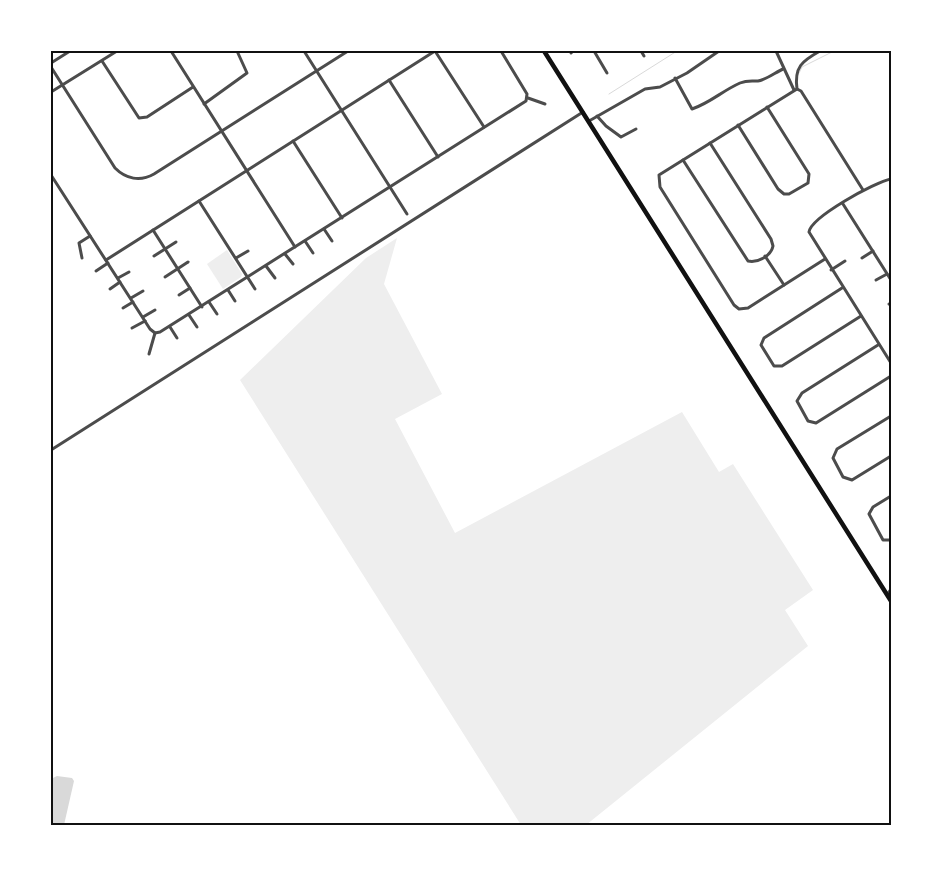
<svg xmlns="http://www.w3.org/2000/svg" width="942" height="876" font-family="'Exo 2',sans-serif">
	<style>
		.green { fill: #eee }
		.water { fill: #d9d9d9 }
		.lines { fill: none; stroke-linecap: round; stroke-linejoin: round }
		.stream { stroke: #d9d9d9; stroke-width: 1 }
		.minor { stroke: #4c4c4c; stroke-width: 3 }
		.secondary { stroke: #111; stroke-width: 4.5 }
		.neatline { fill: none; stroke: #111; stroke-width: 2 }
	</style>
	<rect width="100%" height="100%" fill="#fff"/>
	<g class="green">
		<polygon points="397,238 384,284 442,394 395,419 455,533 682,412 719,472 733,464 813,590 785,610 808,646 586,825 521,825 240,380 366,258"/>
		<polygon points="227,250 242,274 241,277 223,289 207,264"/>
	</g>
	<polygon class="water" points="57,776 72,778 74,781 64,825 51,825 51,779"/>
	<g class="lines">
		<g class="stream">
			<polyline points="799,73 802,67 834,51"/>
			<polyline points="609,94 677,51"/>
		</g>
		<g class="minor">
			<polyline points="171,51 295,247"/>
			<polyline points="304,51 407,214"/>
			<polyline points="435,51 484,127"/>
			<polyline points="594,51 607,73"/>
			<polyline points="641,51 644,56"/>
			<polyline points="776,51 794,90"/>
			<polyline points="571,53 573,51"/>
			<polyline points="102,61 139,118 147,117 193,87"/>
			<polyline points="51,63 70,51"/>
			<path d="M51 67 115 168C126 179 140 182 154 174L348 51"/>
			<path d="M675 78 692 109C710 103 722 91 740 83 747 80 751 81 758 81 766 80 776 72 783 69"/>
			<polyline points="389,80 438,157"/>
			<path d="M797 89C794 67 802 61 820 51"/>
			<polyline points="51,92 117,51"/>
			<polyline points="528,98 545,104"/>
			<polyline points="204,104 247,73 237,51"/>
			<polyline points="597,116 606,126 621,137 636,129"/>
			<polyline points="589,121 645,89 660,87 687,73 719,51"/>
			<polyline points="738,125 778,189 784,194 789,194 808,183 809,174 767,107"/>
			<polyline points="293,141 342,218"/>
			<path d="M683 160 748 261C758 263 771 256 773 246L771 239 710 143"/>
			<polyline points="51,175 150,329 155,333 160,332 526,101 527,94 501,51"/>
			<path d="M891 179C875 182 811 217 809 232L891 363"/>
			<polyline points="199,201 255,289"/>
			<polyline points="843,204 891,280"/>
			<polyline points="324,229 332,241"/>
			<polyline points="153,230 202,307"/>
			<polyline points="305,241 313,253"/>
			<polyline points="285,254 293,264"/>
			<polyline points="154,256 176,242"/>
			<polyline points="765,256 784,285"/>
			<polyline points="82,258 79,243 90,236"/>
			<polyline points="236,258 248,251"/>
			<polyline points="862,258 873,251"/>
			<polyline points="825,259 748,308 739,309 734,305 660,187 659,175 797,89 801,91 863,190"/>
			<polyline points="106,260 435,51"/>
			<polyline points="266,266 275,278"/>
			<polyline points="831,270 845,261"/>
			<polyline points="96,271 108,263"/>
			<polyline points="165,277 188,262"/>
			<polyline points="118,278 129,272"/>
			<polyline points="876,280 887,274"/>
			<polyline points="842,288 764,338 761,345 774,366 782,366 861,316"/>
			<polyline points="110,289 120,282"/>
			<polyline points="228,290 235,301"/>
			<polyline points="179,295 190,288"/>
			<polyline points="131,298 143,291"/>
			<polyline points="209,302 217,314"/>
			<polyline points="889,304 891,303"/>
			<polyline points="123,308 133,302"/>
			<polyline points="189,315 197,327"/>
			<polyline points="143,317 155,310"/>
			<polyline points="170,327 177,338"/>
			<polyline points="132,328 145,321"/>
			<polyline points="878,345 802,393 797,401 808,421 816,423 891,376"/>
			<polyline points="149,354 155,333"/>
			<polyline points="891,416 837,449 833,458 843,477 852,480 891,456"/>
			<polyline points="51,450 583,112"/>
			<polyline points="891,496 873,507 869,514 883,540 891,540"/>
			<polyline points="887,595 891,589"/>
		</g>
		<polyline class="secondary" points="544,51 891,601"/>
	</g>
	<rect width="942" height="876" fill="none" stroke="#ffffff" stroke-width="105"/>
	<rect x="52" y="52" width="838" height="772" class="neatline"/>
</svg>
